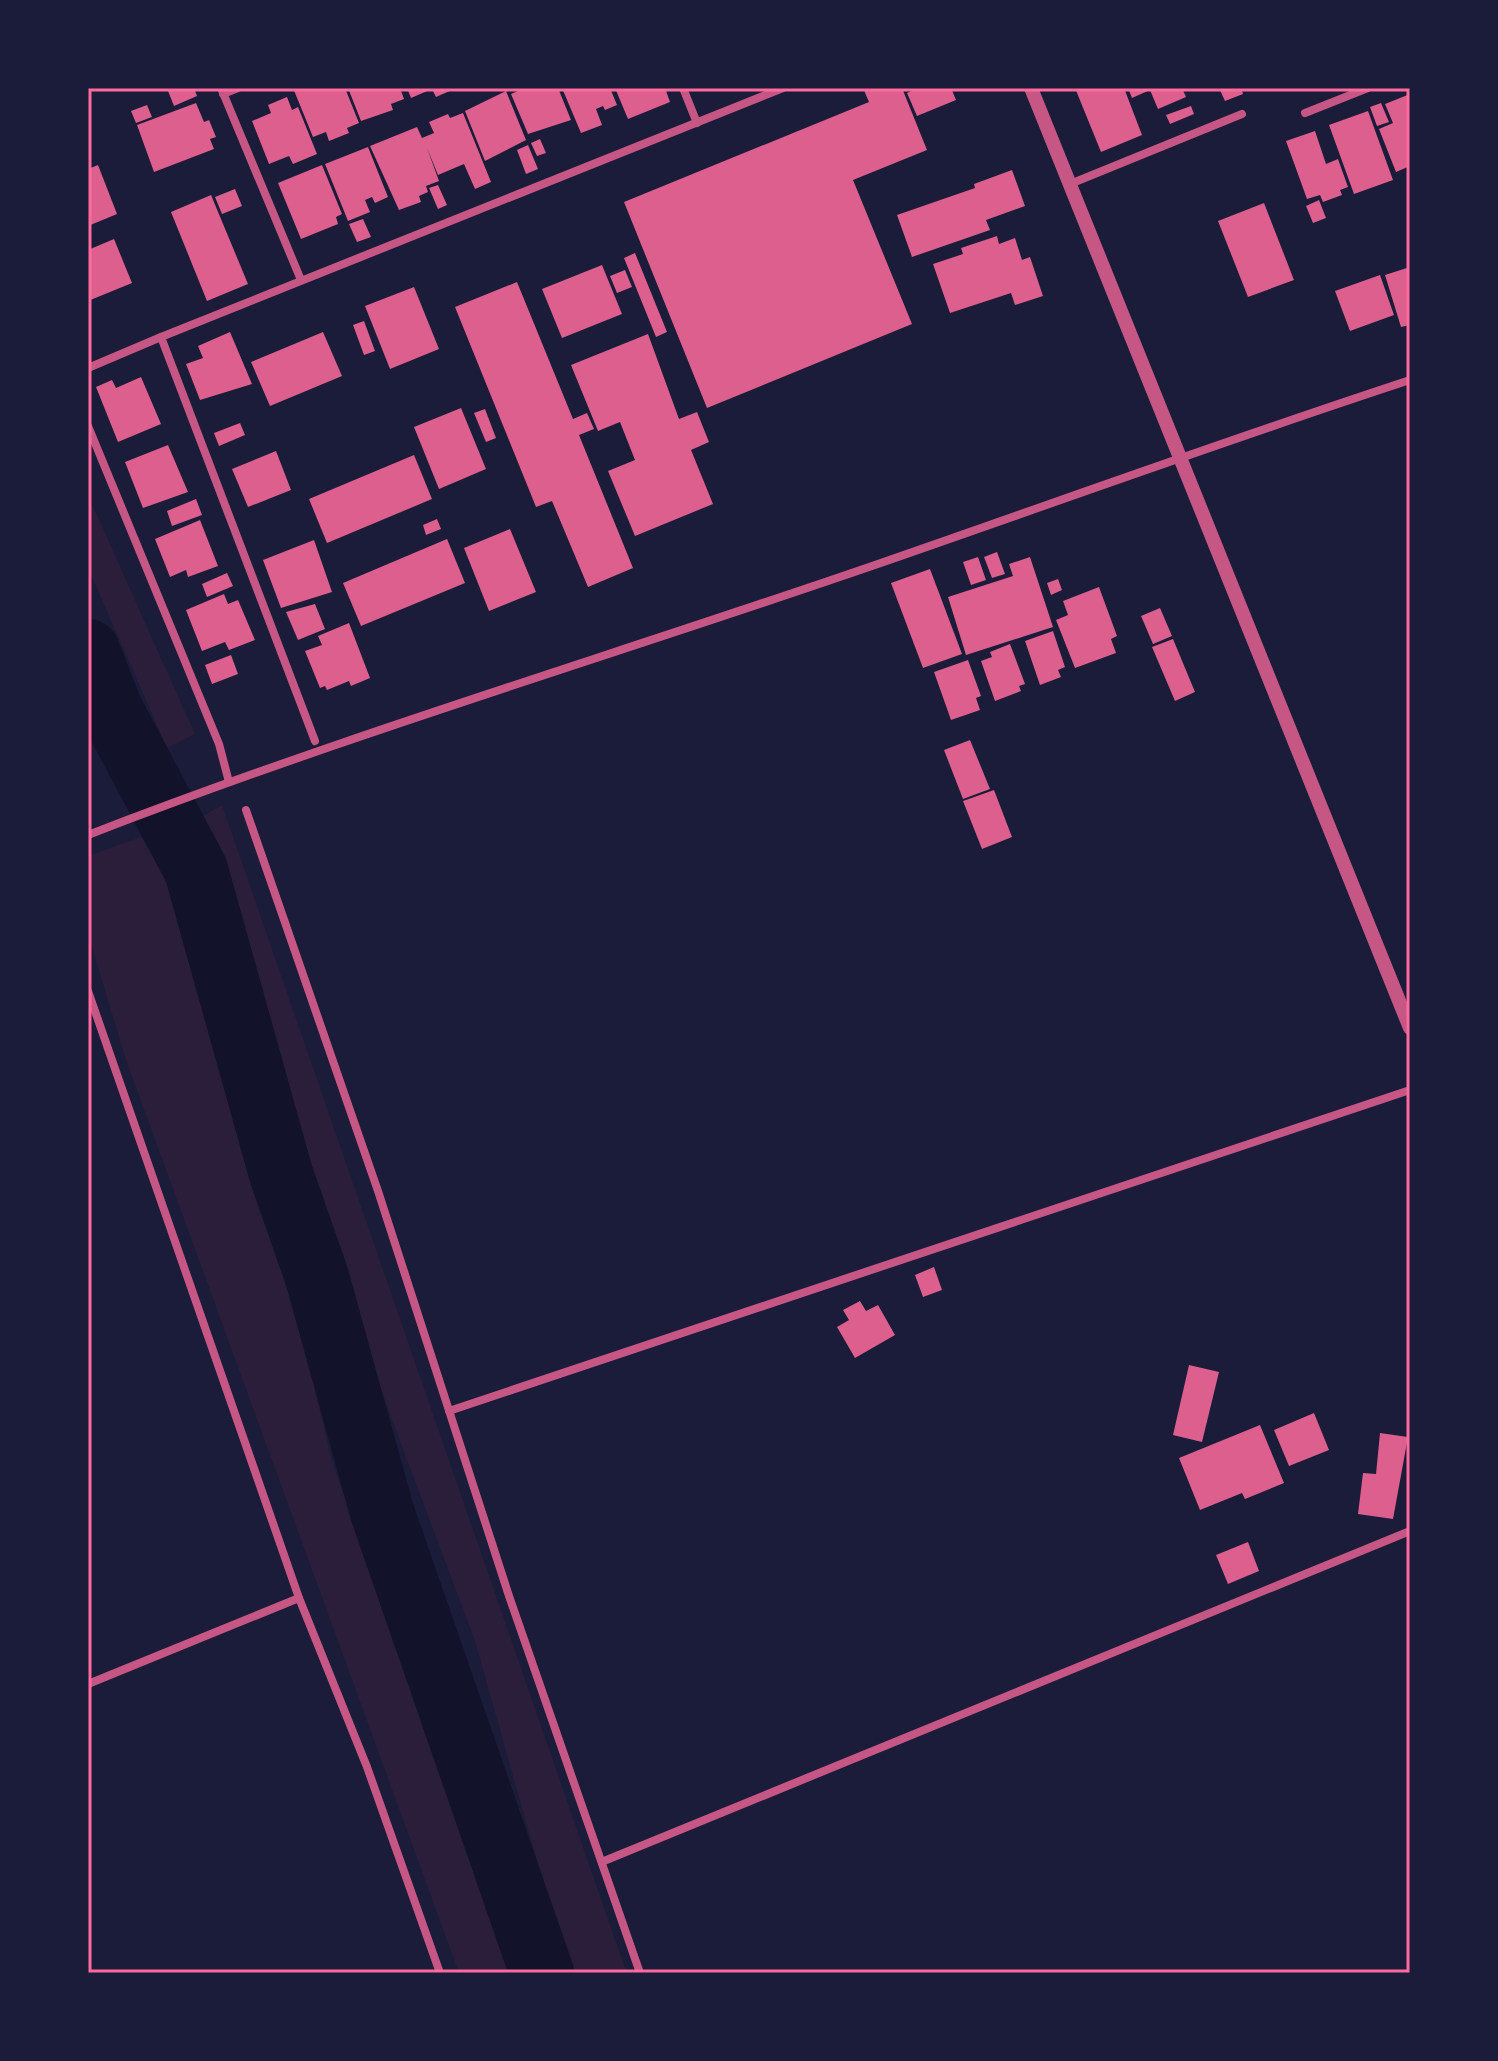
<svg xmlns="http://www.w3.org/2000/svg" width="1498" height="2061" font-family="'Fira Sans Condensed',sans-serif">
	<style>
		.green { fill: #2a1e3b }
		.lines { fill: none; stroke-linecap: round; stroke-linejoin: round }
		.river { stroke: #12122b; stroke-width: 64 }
		.building { fill: #dd5f8e }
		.minor { stroke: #c65784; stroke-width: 8 }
		.tertiary { stroke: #c65784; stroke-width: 14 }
		.neatline { fill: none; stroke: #ff6b9d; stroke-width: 3 }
	</style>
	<rect width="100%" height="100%" fill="#1b1b3a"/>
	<g class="green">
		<polygon points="88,495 195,734 167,748 88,568"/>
		<polygon points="222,805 619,1951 627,1973 572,1973 560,1943 475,1641 352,1313 194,821"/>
		<polygon points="141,837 174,877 270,1200 332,1461 511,1973 459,1973 126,1060 88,934 88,856"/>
	</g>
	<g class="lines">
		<polyline class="river" points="88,651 111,710 196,870 281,1174 317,1277 382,1512 542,1973"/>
	</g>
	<g class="building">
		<polygon points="176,88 194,88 197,96 174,106 168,91"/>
		<polygon points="293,88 345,88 359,123 347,128 349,133 329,141 326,132 313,137"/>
		<polygon points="348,88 400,88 404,99 391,104 393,110 361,121"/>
		<polygon points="407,88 451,88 452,90 436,97 432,89 411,98"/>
		<polygon points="525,88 558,88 571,120 528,134 511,94"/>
		<polygon points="562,88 610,88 617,105 605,110 603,106 596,109 602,125 581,133"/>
		<polygon points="615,88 665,88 670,102 628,119"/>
		<polygon points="863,88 902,88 927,150 853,180 912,324 707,408 624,202 869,102"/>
		<polygon points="918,88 951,88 956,100 917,116 907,93"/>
		<polygon points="1075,88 1124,88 1142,135 1101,152"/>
		<polygon points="1128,88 1182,88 1186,97 1158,109 1150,90 1132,98"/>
		<polygon points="1219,88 1241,88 1243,94 1225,101"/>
		<polygon points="506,91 526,140 485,161 465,111"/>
		<polygon points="1410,94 1410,166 1396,172 1379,129 1393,123 1385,104"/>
		<polygon points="287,97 292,110 298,107 317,154 293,164 289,156 269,164 252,121 271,113 268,105"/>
		<polygon points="196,103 204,122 209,120 216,137 210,139 214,149 154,172 137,125"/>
		<polygon points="1381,103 1389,122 1377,126 1370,107"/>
		<polygon points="147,105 152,117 136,123 131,111"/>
		<polygon points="1191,106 1194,114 1170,124 1166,115"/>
		<polygon points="1368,111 1393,180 1354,194 1329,125"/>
		<polygon points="463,113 491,182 475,189 464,164 438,175 427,148 439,181 426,186 428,192 419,196 421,202 399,210 370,146 417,127 422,138 434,133 429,122 448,114 450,118"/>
		<polygon points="1315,131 1326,164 1338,159 1348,187 1340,190 1342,195 1323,202 1320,195 1307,199 1286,141"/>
		<polygon points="540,139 546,153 537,156 531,143"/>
		<polygon points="528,145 538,169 526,174 517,150"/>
		<polygon points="368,147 388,197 375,203 372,197 365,200 370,212 348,221 325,164"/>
		<polygon points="98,165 117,214 88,226 88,169"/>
		<polygon points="322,165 342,214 336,217 338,224 301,239 278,183"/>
		<polygon points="1012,170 1025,206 986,220 990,230 912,257 897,215 975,188 974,184"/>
		<polygon points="438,185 447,205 438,209 429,188"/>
		<polygon points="235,189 242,206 222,214 215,197"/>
		<polygon points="211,195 248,284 207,301 171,212"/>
		<polygon points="1319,200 1326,218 1313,223 1306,206"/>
		<polygon points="1264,203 1294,280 1248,297 1218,221"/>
		<polygon points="363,219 371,237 357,242 349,224"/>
		<polygon points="997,236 999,244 1015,238 1022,260 1030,257 1043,296 1015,305 1011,293 950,313 933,264 963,254 961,248"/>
		<polygon points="114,239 132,283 88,301 88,250"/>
		<polygon points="635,253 667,332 656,337 624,258"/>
		<polygon points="602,265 622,314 562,338 542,289"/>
		<polygon points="1410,267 1410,325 1401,327 1385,275"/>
		<polygon points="625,270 632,287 617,293 610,276"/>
		<polygon points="1380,275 1394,315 1350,331 1335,291"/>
		<polygon points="517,282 573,419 587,413 594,429 579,435 633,568 588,587 552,501 536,507 455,307"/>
		<polygon points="414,287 439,349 390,369 365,306"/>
		<polygon points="364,321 375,351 364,355 353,325"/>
		<polygon points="230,332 252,384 200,400 186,364 203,358 198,346"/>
		<polygon points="323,332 342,376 270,406 251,362"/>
		<polygon points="648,334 679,419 697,412 709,442 691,450 713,504 635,536 608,471 635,460 620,422 598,431 571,365"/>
		<polygon points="141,377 161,424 118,442 96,387 112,380 116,388"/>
		<polygon points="461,408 486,469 439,489 414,427"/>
		<polygon points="485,409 496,438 486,442 474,413"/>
		<polygon points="240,423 245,435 219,446 214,433"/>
		<polygon points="168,445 188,492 143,508 125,462"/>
		<polygon points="276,451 291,490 248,507 232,469"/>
		<polygon points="414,455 432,499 327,543 309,499"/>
		<polygon points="196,499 202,515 172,526 167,511"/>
		<polygon points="437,519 441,529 426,535 423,525"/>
		<polygon points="200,520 218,566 188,577 186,570 170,577 155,539"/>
		<polygon points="510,529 536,592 489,611 464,548"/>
		<polygon points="447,539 465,583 361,626 343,583"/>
		<polygon points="314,540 332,592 281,608 263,560"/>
		<polygon points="997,552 1005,574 992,578 984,557"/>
		<polygon points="978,557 986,580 971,585 963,562"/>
		<polygon points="1030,557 1053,627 966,655 948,597 1013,576 1009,564"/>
		<polygon points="930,569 962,654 923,668 891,583"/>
		<polygon points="227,573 233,586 207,597 202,584"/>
		<polygon points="1058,579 1062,590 1051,595 1047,583"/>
		<polygon points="1099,587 1117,636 1111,639 1116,653 1075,668 1056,620 1068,615 1063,601"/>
		<polygon points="224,594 228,604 238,600 255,640 229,650 225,642 202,651 186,610"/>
		<polygon points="315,604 325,629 298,640 286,612"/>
		<polygon points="1160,608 1172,636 1153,644 1141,616"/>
		<polygon points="349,623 370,678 351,686 349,681 327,690 325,686 320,688 305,651 322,645 318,636"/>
		<polygon points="1053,631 1065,667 1058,670 1061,677 1040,685 1025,641"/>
		<polygon points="1173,639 1195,692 1175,701 1152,647"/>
		<polygon points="1010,644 1025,684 1019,686 1021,691 995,701 981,661 992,657 990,652"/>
		<polygon points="231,655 238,674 212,684 205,665"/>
		<polygon points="968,660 981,696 976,698 980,710 951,720 934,672"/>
		<polygon points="970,740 990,789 963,799 944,750"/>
		<polygon points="994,790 1012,837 982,849 963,801"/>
		<polygon points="934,1267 942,1290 923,1297 915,1275"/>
		<polygon points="860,1301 866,1311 878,1305 895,1335 855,1358 837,1327 849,1320 843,1310"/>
		<polygon points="1189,1365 1219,1372 1202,1442 1173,1435"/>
		<polygon points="1314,1413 1329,1450 1289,1466 1274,1430"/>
		<polygon points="1260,1425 1284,1483 1245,1499 1242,1493 1200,1510 1179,1458"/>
		<polygon points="1380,1433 1408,1437 1393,1519 1358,1514 1363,1473 1376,1474"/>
		<polygon points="1248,1542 1259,1571 1228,1584 1216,1555"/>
	</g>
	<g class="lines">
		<g class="minor">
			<polyline points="221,88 301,280"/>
			<polyline points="683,88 697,123"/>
			<polyline points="223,94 238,88"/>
			<polyline points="1305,113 1368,88"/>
			<polyline points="1070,184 1242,114"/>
			<polyline points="88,368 161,337"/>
			<polyline points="88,426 219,744 229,782"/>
			<polyline points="315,741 161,337 783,88"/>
			<polyline points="246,810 378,1191 509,1596 640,1973"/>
			<path d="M88 835C346 735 611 656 872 566 1051 504 1230 439 1410 380"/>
			<polyline points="88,991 299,1598 367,1767 440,1973"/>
			<polyline points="449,1411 1410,1090"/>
			<polyline points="88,1684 299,1598"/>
			<polyline points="604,1861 1410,1531"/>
		</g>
		<polyline class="tertiary" points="1031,88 1410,1028"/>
	</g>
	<rect width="1498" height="2061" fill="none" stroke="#1b1b3a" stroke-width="180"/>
	<rect x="90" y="90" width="1318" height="1881" class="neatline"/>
</svg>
